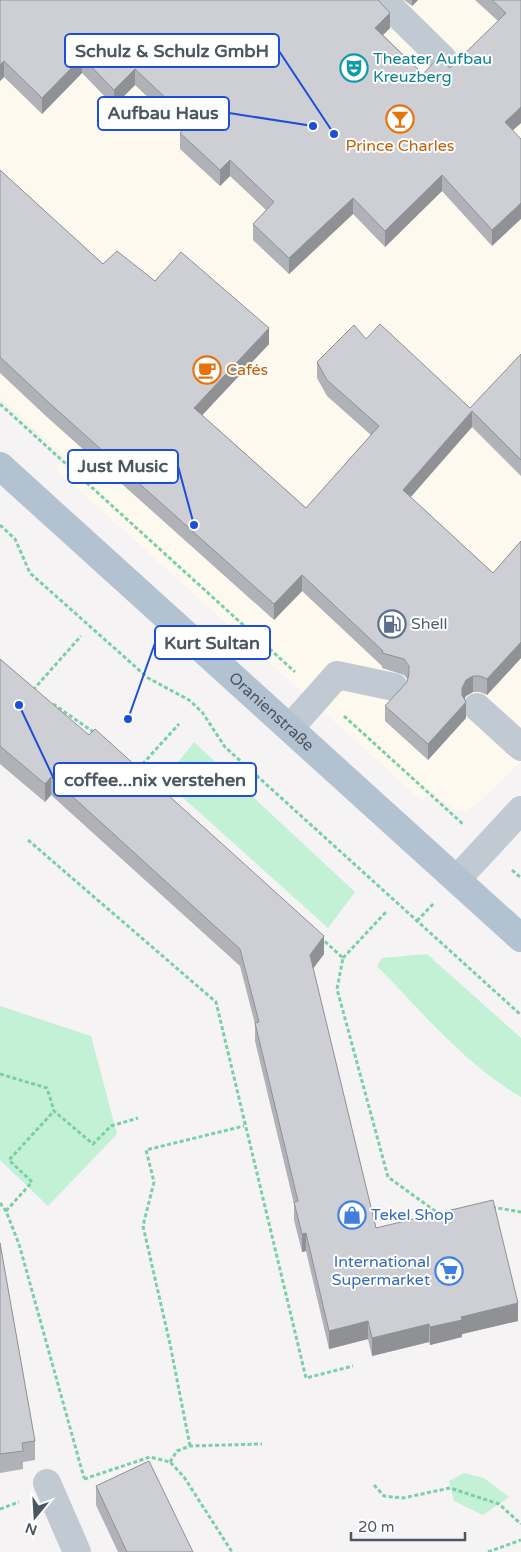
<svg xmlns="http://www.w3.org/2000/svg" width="521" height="1552" font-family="'Varela Round',sans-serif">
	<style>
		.commercial { fill: #fdf9ef }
		.green { fill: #c3f1d5 }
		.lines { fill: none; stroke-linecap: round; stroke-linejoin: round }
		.path { stroke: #7ad0a6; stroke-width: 3; stroke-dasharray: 4 2.5; stroke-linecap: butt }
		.minor { stroke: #c1cad2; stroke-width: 28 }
		.major { stroke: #b3c2d1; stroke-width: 28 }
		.wall { fill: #b0b2b7 }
		.shaded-wall { fill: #909195 }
		.building { fill: #cdcfd5; stroke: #909195 }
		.labels { text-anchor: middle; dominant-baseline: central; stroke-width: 4; stroke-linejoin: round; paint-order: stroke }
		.culture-label { font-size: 16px; fill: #0d838f; stroke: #fff; text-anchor: start }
		.food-label { font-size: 16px; fill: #c56008; stroke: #fff }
		.service-label { font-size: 16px; fill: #4e5e75; stroke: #fff; text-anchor: start }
		.street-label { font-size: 16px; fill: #4a5661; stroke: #fff }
		.shop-label { font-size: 16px; fill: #366cbe; stroke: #fff; text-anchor: start }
		.leader { fill: none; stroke: #1d4ed8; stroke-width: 2 }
		.callout-dot { fill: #1d4ed8; stroke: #fff; stroke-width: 2 }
		.callout { fill: #fff; stroke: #1d4ed8; stroke-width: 2 }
		.callout-label { font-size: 18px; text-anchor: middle; font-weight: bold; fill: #4a5661 }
	</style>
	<rect width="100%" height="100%" fill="#f5f3f3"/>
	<polygon class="commercial" points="0,0 521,0 521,762 475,806 463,811 454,810 432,791 422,801 56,469 66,457 0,398"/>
	<g class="green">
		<polygon points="194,742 355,892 328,928 170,786 174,767"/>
		<path d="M427 954 521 1038V1097C465 1064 422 1012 377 966L382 958Z"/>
		<polygon points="0,1006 91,1036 117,1134 48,1206 0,1160"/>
		<polygon points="464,1473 484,1478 509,1497 483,1515 454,1501 449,1481"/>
	</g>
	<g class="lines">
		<g class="path">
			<polyline points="0,404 295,672"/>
			<polyline points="0,525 15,539 30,573 148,678 189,700 202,712 225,747 521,1015"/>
			<polyline points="33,690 81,636"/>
			<polyline points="53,704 95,733"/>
			<polyline points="344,716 464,825"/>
			<polyline points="138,769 179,724"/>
			<polyline points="28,840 216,1002 306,1378 353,1366"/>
			<polyline points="512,870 521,878"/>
			<polyline points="417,921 434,903"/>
			<polyline points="320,937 343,958 337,989 388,1177 442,1216"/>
			<polyline points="343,958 386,912"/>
			<polyline points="0,1074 47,1088 54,1111 93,1144 111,1126 138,1118"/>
			<polyline points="0,1203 6,1211 19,1244 84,1478"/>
			<polyline points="492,1207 521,1212"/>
			<polyline points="6,1211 32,1182 9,1160 54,1111"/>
			<polyline points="190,1446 170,1344 143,1226 154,1182 146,1150 244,1126"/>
			<polyline points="170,1462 177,1451 190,1446 262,1444"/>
			<polyline points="84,1479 150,1457 170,1462 184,1477 232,1552"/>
			<polyline points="374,1485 384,1496 403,1498 450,1488 499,1504 521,1524"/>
			<polyline points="0,1509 19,1502"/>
			<polyline points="488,1552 521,1540"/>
		</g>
		<g class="minor">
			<polyline points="383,0 443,59"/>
			<polyline points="477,707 521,747"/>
			<polyline points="290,728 337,675 394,687"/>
			<polyline points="457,879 521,810"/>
			<polyline points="47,1483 77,1552"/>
		</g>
		<path class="major" id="s1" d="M0 466 521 938"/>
	</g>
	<g class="wall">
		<polygon points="0,0 390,28 383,35 423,74 450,68 498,21 475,0 521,0 521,123 513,130 492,246 442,191 385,247 353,214 289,274 253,240 253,224 266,210 230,176 220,186 180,149 180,133 182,130 135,85 114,106 82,73 42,114 4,77 0,81"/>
		<polygon points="404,0 418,0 412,6"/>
		<polygon points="0,170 103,264 155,281 269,344 202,415 306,508 371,435 327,396 317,378 317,362 366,339 470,408 521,354 521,476 472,427 410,497 493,573 521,541 521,658 487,695 480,692 473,692 466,696 464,699 466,718 428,760 385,721 385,706 407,682 408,680 404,675 382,668 382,666 302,591 274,620 47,417 0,373"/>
		<polygon points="0,659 324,954 313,968 376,1228 518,1321 462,1334 462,1337 430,1345 429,1342 372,1356 368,1339 329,1349 306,1251 302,1252 294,1220 294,1204 255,1041 255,1024 240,966 51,795 45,802 0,764"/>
		<polygon points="0,1243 35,1441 35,1460 23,1462 23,1469 0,1473"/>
		<polygon points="96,1486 193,1552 118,1552 96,1505"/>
	</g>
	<g class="shaded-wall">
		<polygon points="412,0 418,0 412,6"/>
		<polygon points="390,13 390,28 375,43 375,28"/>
		<polygon points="82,57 82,73 42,114 42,98"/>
		<polygon points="4,61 4,77 0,81 0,65"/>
		<polygon points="135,69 135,85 114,106 114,90"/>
		<polygon points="521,107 521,123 505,137 505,122"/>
		<polygon points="230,160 230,176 220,186 220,170"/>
		<polygon points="442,175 442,191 385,247 385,231"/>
		<polygon points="353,198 353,214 289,274 289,258"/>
		<polygon points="521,203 521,219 492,246 492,230"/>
		<polygon points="269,328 269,344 194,424 194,408"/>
		<polygon points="472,411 472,427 403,506 403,490"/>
		<polygon points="302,575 302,591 274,620 274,604"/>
		<polygon points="521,642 521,658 487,695 487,679"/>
		<polygon points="473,676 473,692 466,696 462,704 462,688 466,680"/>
		<polygon points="466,702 466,718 428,760 428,744"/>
		<polygon points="51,777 51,795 45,802 45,784"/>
		<polygon points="324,936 324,954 310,973 310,955"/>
		<polygon points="306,1233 306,1251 302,1252 302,1234"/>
		<polygon points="518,1303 518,1321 462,1334 462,1337 430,1345 430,1327 461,1317"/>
		<polygon points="368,1321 368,1339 329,1349 329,1331"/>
		<polygon points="429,1324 429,1342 372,1356 372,1338"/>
	</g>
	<g class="building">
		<polygon points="0,0 378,0 390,13 375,28 423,74 438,58 450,68 506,13 492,0 521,0 521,107 505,122 521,139 521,203 492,230 442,175 385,231 353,198 289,258 253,224 274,202 230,160 220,170 180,133 190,121 135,69 114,90 82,57 42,98 4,61 0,65"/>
		<polygon points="0,170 103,264 117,251 155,281 181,252 269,328 194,408 306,508 379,426 327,380 317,362 354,325 366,339 380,324 470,408 521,354 521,460 472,411 403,490 493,573 521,541 521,642 487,679 480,676 473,676 466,680 462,688 462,695 466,702 428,744 385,706 407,682 409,674 409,666 404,659 382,653 383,651 302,575 274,604 47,401 0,357"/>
		<polygon points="0,659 89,735 95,729 324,936 310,955 376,1228 493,1200 518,1303 461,1317 462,1320 430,1327 429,1324 372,1338 368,1321 329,1331 306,1233 302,1234 294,1202 298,1201 255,1023 259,1022 240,949 51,777 45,784 0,746"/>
		<polygon points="0,1243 35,1441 22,1443 23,1451 0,1454"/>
		<polygon points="149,1461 193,1552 127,1552 96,1486"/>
	</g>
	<defs>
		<g id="theatre-ring" transform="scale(1.4375)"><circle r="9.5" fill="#fff" stroke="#0f9aa8" stroke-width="1.5"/><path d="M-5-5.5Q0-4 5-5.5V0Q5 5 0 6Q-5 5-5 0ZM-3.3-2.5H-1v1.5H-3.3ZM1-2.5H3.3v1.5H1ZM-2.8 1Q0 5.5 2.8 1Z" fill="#0f9aa8"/></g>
		<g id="bar-ring" transform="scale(1.4375)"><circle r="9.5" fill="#fff" stroke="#e8710a" stroke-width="1.5"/><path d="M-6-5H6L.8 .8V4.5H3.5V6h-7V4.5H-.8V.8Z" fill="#e8710a"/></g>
		<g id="cafe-ring" transform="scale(1.4375)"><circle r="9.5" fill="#fff" stroke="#e8710a" stroke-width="1.5"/><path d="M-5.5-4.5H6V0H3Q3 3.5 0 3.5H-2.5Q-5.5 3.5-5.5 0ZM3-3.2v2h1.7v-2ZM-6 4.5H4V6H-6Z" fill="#e8710a"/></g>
		<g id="fuel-ring" transform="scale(1.4375)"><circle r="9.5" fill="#fff" stroke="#5c6f8a" stroke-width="1.5"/><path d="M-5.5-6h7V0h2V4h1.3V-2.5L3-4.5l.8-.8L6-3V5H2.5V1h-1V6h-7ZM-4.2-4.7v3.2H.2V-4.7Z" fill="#5c6f8a"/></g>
		<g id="shop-ring" transform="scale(1.4375)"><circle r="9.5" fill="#fff" stroke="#3f7fe0" stroke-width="1.5"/><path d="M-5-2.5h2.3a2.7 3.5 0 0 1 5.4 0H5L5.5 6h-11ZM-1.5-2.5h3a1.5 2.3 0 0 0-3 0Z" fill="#3f7fe0"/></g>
		<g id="supermarket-ring" transform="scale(1.4375)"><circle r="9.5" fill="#fff" stroke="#3f7fe0" stroke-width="1.5"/><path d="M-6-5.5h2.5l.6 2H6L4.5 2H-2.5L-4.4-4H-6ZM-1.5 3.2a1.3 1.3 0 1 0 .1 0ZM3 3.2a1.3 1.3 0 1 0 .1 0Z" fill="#3f7fe0"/></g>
	</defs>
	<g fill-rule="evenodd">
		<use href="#theatre-ring" x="354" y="68"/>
		<use href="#bar-ring" x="400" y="119"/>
		<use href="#cafe-ring" x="207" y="370"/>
		<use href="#fuel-ring" x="392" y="624"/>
		<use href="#shop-ring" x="352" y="1215"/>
		<use href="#supermarket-ring" x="449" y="1271"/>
	</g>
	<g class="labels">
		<g class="culture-label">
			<text x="373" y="59">Theater Aufbau<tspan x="373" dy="18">Kreuzberg</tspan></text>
		</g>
		<g class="food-label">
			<text x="400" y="146">Prince Charles</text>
			<text x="226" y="370" text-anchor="start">Cafés</text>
		</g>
		<g class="service-label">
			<text x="411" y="624">Shell</text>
		</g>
		<g class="street-label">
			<text stroke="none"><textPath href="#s1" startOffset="366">Oranienstraße</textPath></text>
		</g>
		<g class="shop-label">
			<text x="371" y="1215">Tekel Shop</text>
			<text x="430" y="1262" text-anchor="end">International<tspan x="430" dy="18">Supermarket</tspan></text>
		</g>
	</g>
	<path class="leader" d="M334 134L279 51M313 126L229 113M194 525L178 466M128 719L155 643M19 705L54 779"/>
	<g class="callout-dot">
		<circle cx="334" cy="134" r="5"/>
		<circle cx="313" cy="126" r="5"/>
		<circle cx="194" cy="525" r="5"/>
		<circle cx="128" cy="719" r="5"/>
		<circle cx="19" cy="705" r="5"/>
	</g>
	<g class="callout">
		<rect x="65" y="34" width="214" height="33" rx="5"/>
		<rect x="98" y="97" width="131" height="33" rx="5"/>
		<rect x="68" y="450" width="110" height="33" rx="5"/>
		<rect x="155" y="626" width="115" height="33" rx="5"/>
		<rect x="54" y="763" width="202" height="33" rx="5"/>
	</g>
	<g class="callout-label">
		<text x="172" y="57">Schulz &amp; Schulz GmbH</text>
		<text x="163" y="119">Aufbau Haus</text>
		<text x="123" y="472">Just Music</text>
		<text x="212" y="649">Kurt Sultan</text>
		<text x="155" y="786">coffee...nix verstehen</text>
	</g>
	<g transform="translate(35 1517) rotate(198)" stroke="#ffffff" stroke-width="4" paint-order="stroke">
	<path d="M0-4L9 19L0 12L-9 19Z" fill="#4a5661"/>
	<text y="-8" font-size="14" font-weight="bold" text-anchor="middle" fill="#4a5661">N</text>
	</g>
	<path d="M351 1532v8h114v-8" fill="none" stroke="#4a5661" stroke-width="2.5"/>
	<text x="358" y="1532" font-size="15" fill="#4a5661" stroke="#ffffff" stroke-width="4" paint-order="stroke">20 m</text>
</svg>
